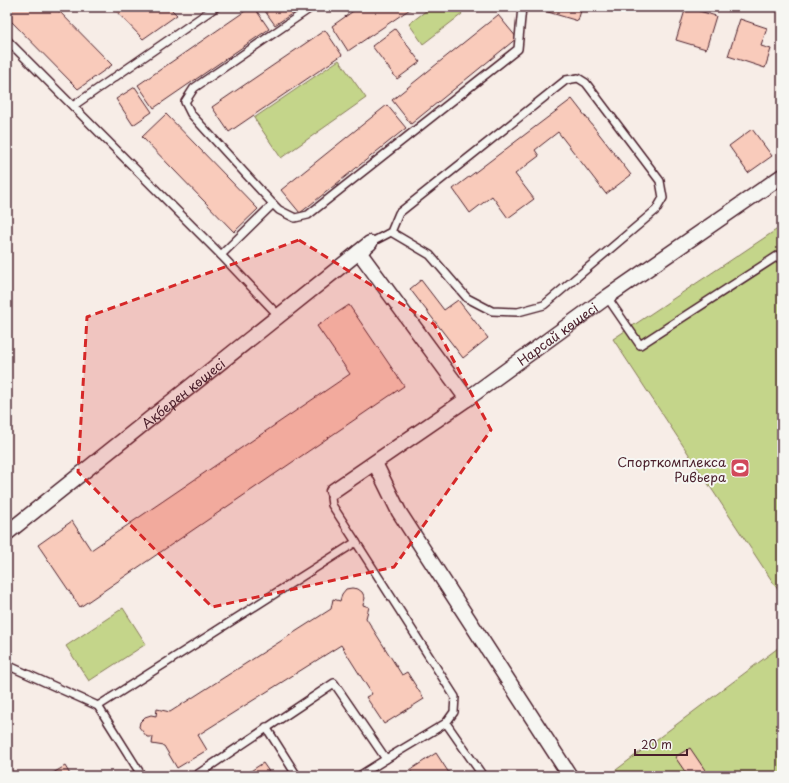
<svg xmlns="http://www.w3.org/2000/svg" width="789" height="783" font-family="'Playpen Sans',sans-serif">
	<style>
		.green { fill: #c4d58a; stroke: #877a5a }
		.building { fill: #f9cbbb; stroke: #4a1f2b }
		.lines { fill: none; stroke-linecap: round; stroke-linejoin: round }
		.service-casing { stroke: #4a1f2b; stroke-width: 10 }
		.minor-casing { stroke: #4a1f2b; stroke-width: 17 }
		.service { stroke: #f6f6f2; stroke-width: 7 }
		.minor { stroke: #f6f6f2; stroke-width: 14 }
		.marked { fill: #d62828; fill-opacity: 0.2; stroke: #d62828; stroke-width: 3; stroke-dasharray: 8 5; stroke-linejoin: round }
		.labels { text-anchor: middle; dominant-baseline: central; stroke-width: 4; stroke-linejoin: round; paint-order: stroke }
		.street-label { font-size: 13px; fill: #4a1f2b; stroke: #f6f6f2 }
		.poi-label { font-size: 13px; fill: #4a1f2b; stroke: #f6f6f2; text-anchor: end }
	</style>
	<rect width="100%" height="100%" fill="#f7ede7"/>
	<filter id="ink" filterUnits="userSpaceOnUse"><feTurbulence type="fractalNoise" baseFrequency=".025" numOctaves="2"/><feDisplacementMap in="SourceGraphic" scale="8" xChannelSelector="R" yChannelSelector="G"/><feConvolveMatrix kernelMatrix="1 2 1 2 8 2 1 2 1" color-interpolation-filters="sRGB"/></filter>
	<g filter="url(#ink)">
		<g class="green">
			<polygon points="431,7 457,7 462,14 423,44 409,24"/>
			<polygon points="339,60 366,98 281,158 254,118"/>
			<polygon points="782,226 782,596 613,339"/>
			<polygon points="123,608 146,644 89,681 66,646"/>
			<polygon points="782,645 782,776 614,776 612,773"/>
		</g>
		<g class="building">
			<polygon points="7,7 55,7 112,65 78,89 7,17"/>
			<polygon points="112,7 169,7 177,15 143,39"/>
			<polygon points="251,7 254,7 269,29 154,108 138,85"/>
			<polygon points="262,7 302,7 275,25"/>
			<polygon points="359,7 413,7 348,51 332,26"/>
			<polygon points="539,7 582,7 578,21 538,9"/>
			<polygon points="686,7 716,16 706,49 676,40"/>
			<polygon points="498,15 517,38 411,124 392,100"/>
			<polygon points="740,19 767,28 761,46 771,49 765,68 728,56"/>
			<polygon points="395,29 420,62 397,79 372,46"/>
			<polygon points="325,30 342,55 229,132 212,107"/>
			<polygon points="135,87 152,112 133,125 116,99"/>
			<polygon points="572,99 631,175 606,194 558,132 535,150 539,156 515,174 534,199 508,218 492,196 470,213 453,189"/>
			<polygon points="387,105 406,128 300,213 281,190"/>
			<polygon points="166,114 258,209 234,232 142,137"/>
			<polygon points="752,129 772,156 748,173 729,146"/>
			<polygon points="421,280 444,310 458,300 488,338 463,358 410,289"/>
			<polygon points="349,305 404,386 80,607 38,545 72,521 91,550 350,374 317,326"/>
			<polygon points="352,588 358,589 362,592 365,598 363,605 369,607 366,618 402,675 407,672 424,699 384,724 366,697 372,694 341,645 198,735 207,750 177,768 164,746 152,744 153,737 147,737 139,727 140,722 145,717 151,715 156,716 157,709 170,712 331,609 333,599 340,601 342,594 346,589"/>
			<polygon points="690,748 709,776 688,776 675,757"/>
			<polygon points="436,753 451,776 411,776 413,775 410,770"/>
			<polygon points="263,763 272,776 243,776"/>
			<polygon points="65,766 71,776 48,776"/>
		</g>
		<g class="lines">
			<g class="service-casing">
				<g id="service">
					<polyline points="312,7 194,88 185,102 191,114 273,204 279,210 295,218 308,215 518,49 522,7"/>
					<polyline points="7,40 221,255 279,316"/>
					<polyline points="73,106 216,7"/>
					<polyline points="370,243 391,232 430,255 467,298 492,311 518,312 544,305 656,210 663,198 660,181 586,83 578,78 566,80 399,213 391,232"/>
					<polyline points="221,255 273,204"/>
					<polyline points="607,297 640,345 782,253"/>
					<polyline points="333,491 331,498 332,505 356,542"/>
					<polyline points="7,665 98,706 142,776"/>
					<polyline points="98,706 356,542 455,697 454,712 446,723 386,759 334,683 195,776"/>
					<polyline points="446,723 483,776"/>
					<polyline points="266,727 297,776"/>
					<polyline points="359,776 386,759"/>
				</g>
			</g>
			<g class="minor-casing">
				<g id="minor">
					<polyline points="359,252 467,399"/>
					<polyline points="375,463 399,512 570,776"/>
					<path id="s1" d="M333 491 467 399 607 297 782 176"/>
					<path id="s2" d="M7 533 370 243"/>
				</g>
			</g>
			<use href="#service" class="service"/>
			<use href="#minor" class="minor"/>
		</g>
	</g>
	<path class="marked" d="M299 240 434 324 491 430 394 567 212 607 78 472 87 317Z"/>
	<defs>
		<g id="stadium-square" transform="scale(1)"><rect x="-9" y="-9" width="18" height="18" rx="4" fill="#d1495b" stroke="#f6f6f2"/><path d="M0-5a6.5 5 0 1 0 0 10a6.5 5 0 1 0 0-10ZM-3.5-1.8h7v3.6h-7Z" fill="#fff"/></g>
	</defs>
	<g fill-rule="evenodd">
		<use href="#stadium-square" x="740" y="468"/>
	</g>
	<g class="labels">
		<g class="street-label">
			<text stroke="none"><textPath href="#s1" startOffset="274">Нарсай көшесі</textPath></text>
			<text stroke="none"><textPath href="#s2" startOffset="225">Ақберен көшесі</textPath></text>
		</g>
		<g class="poi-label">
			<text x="726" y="461">Спорткомплекса<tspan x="726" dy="15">Ривьера</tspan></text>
		</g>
	</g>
	<rect width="789" height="783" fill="none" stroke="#f6f6f2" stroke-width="24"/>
	<rect x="12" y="12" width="765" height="759" fill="none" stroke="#4a1f2b" stroke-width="1.5" filter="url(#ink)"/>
	<path d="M635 749v6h52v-6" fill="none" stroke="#4a1f2b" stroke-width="2"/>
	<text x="641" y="749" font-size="12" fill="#4a1f2b" stroke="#f6f6f2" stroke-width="3" paint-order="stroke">20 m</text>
</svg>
